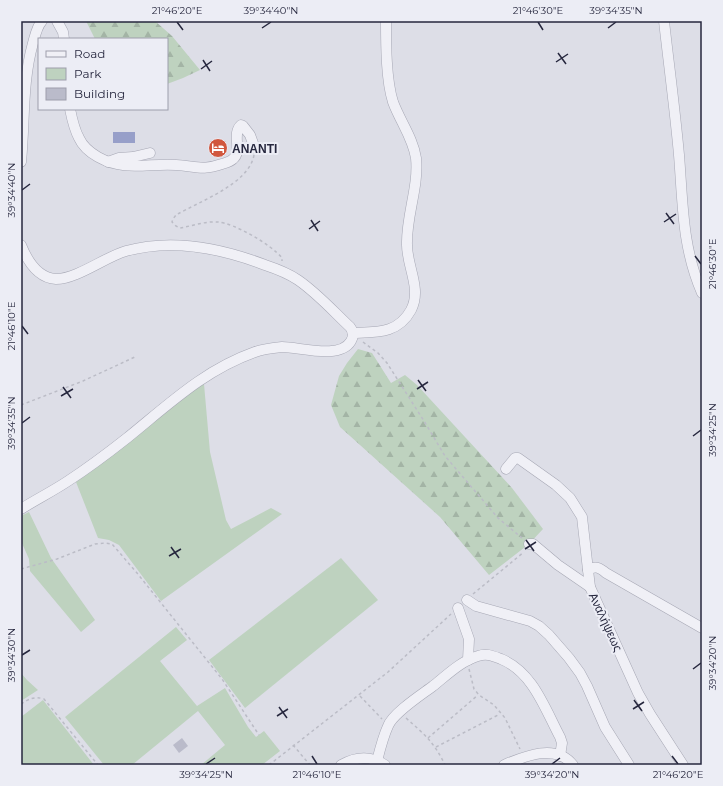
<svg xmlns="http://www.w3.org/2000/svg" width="723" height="786" font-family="Montserrat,sans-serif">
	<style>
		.green { fill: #bed2bf }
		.forest { fill: url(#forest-firs) }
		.water { fill: #979fc9 }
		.building { fill: #babbca }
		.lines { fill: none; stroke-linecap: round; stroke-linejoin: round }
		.minor-casing { stroke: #a6a7b4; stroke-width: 11 }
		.path { stroke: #bbbcc6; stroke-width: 1.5; stroke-dasharray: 3 3; stroke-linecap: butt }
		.minor { stroke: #f0f0f6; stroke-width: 10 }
		.ticks { fill: none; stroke: #26273e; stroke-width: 1.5 }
		.labels { text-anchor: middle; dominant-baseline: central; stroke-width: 4; stroke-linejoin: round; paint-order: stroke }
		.poi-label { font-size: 12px; font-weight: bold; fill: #26273e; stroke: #ecedf5; text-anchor: start }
		.street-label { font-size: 12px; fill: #26273e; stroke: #ecedf5 }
		.neatline { fill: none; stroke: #26273e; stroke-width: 1.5 }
		.ticks-label { font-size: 10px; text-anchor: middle; fill: #26273e }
	</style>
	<defs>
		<pattern id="forest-firs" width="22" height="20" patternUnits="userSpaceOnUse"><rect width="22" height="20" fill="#bed2bf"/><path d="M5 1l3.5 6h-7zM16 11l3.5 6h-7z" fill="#a3b4a5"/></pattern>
	</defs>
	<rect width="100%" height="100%" fill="#dddee7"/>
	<g class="green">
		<polygon points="204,384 210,452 226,520 231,529 271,508 282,514 161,601 119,545 109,540 98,538 76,482 197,387"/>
		<polygon points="29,512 51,558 95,620 81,632 30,571 29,559 21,541 21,516"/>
		<polygon points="341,558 378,600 245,708 209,660"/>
		<polygon points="176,627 187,640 160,661 197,706 225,688 248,727 256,737 264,731 280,751 262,765 201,765 225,745 198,711 132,765 104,765 65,717"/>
		<polygon points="21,673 27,680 38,690 21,701"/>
		<polygon points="43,700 94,765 21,765 21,717"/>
	</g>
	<g class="forest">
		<polygon points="86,21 155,21 172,36 200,70 183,78 167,84 167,39 95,39"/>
		<polygon points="358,349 372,353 391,383 405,375 417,385 512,488 543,529 529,544 489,575 440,517 340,427 331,405 339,376 347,363"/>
	</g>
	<rect class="water" x="113" y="132" width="22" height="11"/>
	<polygon class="building" points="182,738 188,746 179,753 173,745"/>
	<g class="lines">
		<g class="minor-casing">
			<g id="minor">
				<polyline points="57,21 63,32 64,39"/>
				<path d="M664 21C669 66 675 110 679 155 683 204 682 247 702 293"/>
				<path d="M70 109C72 119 74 129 79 138 83 147 91 153 98 157 125 172 148 163 176 165 195 166 202 171 222 164 225 163 230 162 233 159 243 151 231 134 241 125L243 126 250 135 254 146"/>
				<path d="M21 162C25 122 22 82 33 43 35 36 37 26 42 21"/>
				<polyline points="108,162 119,158 133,157 150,153"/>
				<path d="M21 245C27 260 38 278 56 279 77 279 105 257 126 251 173 238 221 248 265 265 277 269 288 273 298 280 317 293 333 311 350 327 353 331 354 336 351 341 340 360 300 347 282 347 272 348 263 349 255 352 204 370 168 405 127 438 108 453 88 468 68 481 53 491 37 499 21 509"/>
				<path d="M353 333C376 332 398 334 411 310 422 289 407 267 407 245 406 216 419 187 416 158 413 138 400 121 393 102 386 80 386 44 386 21"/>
				<polyline points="506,469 515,458 518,458 556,485 570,498 582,517 588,570"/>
				<polyline points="529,544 533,544 558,565 590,587"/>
				<polyline points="467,600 476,606 530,621 539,626 549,635 569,658 580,673 587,686 605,727 629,765"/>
				<polyline points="458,608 469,639 468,660"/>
				<path d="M377 761C380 749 383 737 388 726 393 713 421 695 433 686 447 675 461 661 478 656 487 653 493 656 501 659 533 672 545 709 560 737L562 743 560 756"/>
				<path d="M341 765C355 757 370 755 385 765"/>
				<path d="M504 765C525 756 556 743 573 765"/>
				<path d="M683 765 650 714 638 693 590 587 588 570C595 565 600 568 606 573L702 628"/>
			</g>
		</g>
		<g class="path">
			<path d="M254 155C249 184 200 201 176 215L173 219 172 222 176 226 180 228C192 226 205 221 218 222 234 223 272 245 282 258V261"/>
			<polyline points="363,342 378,353 387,363 424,421 445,456 498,518 522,538"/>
			<polyline points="21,405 83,381 137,356"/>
			<polyline points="21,569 57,559 95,544 105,543 112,544 137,573 222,679 259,735"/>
			<polyline points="473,594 524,552"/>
			<polyline points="469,669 474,689 479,695 494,705 505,718 520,749"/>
			<polyline points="360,696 382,719"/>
			<path d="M21 704C29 699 34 696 44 699L98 765"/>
			<path d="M406 718C425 735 434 742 445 765"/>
			<polyline points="428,738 478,695"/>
			<polyline points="293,745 310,765"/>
			<polyline points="436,747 500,714"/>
			<polyline points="269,765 388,672 451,614"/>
		</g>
		<use href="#minor" class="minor"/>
	</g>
	<path class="ticks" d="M177 22 183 30M538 22 543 30M262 28 271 22M608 28 616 22M558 53 566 64M203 60 210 71M556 62 568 54M201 69 212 61M22 190 30 184M666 213 674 224M311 220 318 231M664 222 676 214M309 229 320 221M695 256 701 264M22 326 28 334M418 380 426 391M63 387 71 398M417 389 428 382M61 396 73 389M22 423 30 417M693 436 701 430M526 540 534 551M171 547 179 558M525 549 536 542M169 556 181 549M22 655 30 650M693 669 701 663M634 700 642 711M279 707 287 718M633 709 644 702M277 716 288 709M312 756 317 764M672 756 678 764M206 764 215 758M552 764 560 758"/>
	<defs>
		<g id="hotel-disc" transform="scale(1)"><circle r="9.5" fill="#d1573e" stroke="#ecedf5"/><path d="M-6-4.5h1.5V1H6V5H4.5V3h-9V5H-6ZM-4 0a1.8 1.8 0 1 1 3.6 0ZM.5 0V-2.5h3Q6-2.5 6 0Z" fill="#fff"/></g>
	</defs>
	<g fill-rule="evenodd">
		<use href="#hotel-disc" x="218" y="148"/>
	</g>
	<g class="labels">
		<g class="poi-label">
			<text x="232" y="148">ΑΝΑΝΤΙ</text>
		</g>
		<g class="street-label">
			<text transform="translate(606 622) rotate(65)">Αναλήψεως</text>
		</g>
	</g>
	<rect width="723" height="786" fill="none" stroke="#ecedf5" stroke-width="44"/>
	<rect x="38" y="38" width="130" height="72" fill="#ecedf5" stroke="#9d9eac"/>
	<rect x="46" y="51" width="20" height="6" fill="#f0f0f6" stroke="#9d9eac"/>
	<text x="74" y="58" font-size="12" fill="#26273e">Road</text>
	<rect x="46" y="68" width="20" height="12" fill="#bed2bf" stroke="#9d9eac"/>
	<text x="74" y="78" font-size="12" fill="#26273e">Park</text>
	<rect x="46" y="88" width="20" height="12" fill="#babbca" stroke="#9d9eac"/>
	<text x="74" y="98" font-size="12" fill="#26273e">Building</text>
	<rect x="22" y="22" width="679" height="742" class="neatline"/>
	<g class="ticks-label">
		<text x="177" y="14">21°46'20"E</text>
		<text x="271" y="14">39°34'40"N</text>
		<text x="538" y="14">21°46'30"E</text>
		<text x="616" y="14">39°34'35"N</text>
		<text transform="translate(11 190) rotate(-90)" y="4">39°34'40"N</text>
		<text transform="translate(712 264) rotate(-90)" y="4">21°46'30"E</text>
		<text transform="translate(11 326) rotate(-90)" y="4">21°46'10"E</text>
		<text transform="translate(11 423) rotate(-90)" y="4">39°34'35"N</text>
		<text transform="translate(712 430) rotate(-90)" y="4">39°34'25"N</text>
		<text transform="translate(11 655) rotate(-90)" y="4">39°34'30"N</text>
		<text transform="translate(712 663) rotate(-90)" y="4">39°34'20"N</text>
		<text x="206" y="778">39°34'25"N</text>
		<text x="317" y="778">21°46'10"E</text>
		<text x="552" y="778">39°34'20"N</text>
		<text x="678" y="778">21°46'20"E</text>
	</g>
</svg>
